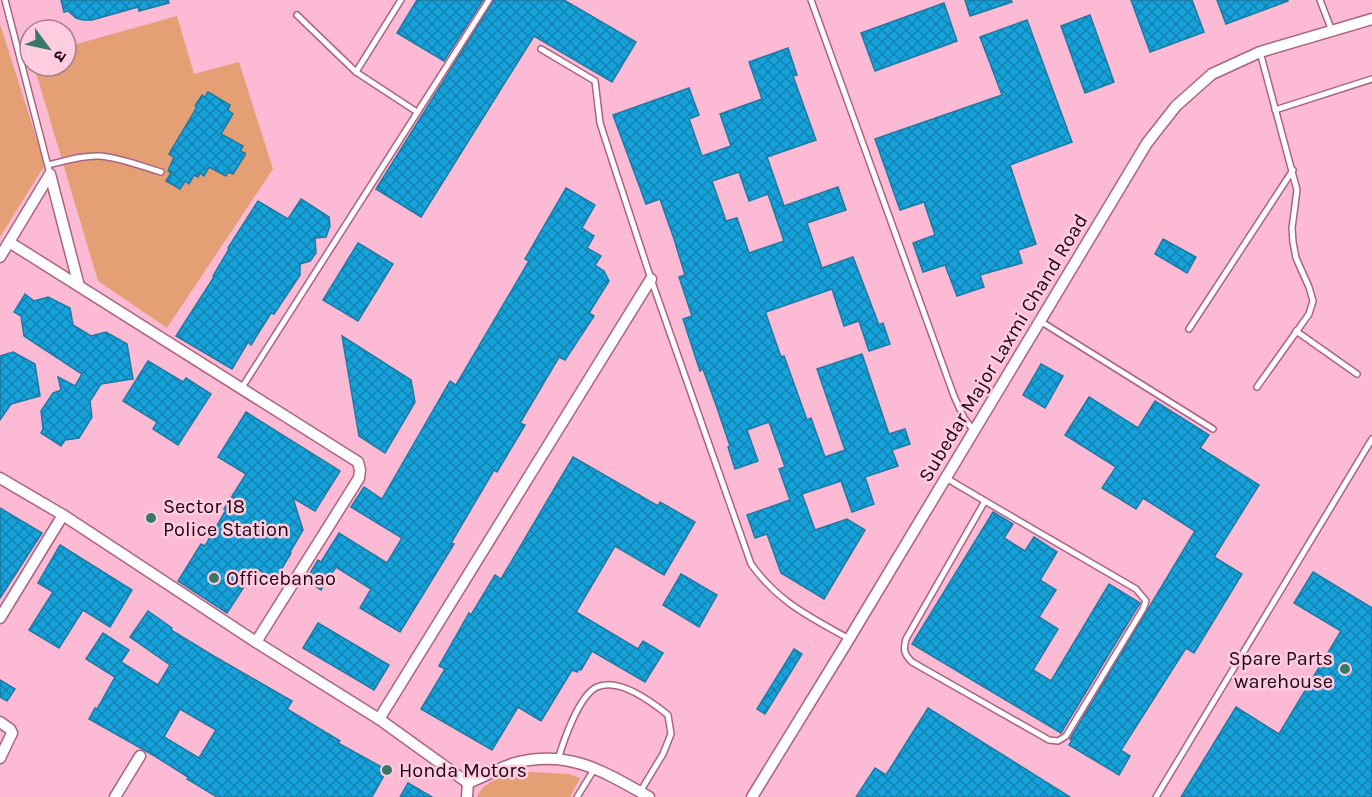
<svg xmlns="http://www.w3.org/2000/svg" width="1372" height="797" font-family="Karla,'Noto Sans Devanagari',sans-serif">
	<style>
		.garden { fill: #e4a074 }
		.building { fill: url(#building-cross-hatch); stroke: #1e7aa3; stroke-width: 1.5; fill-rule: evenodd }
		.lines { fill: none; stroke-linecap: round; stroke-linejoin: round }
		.lane-casing { stroke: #ac6281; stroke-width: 8 }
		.street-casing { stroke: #ac6281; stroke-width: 13 }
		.lane { stroke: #fff; stroke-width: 5 }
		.street { stroke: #fff; stroke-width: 10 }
		.poi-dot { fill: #377866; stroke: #ffcce0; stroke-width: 2 }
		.labels { text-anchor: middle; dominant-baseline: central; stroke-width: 5; stroke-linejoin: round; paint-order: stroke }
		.street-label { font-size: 20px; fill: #1e0410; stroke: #ffcce0 }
		.poi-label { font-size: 20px; fill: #1e0410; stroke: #ffcce0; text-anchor: start }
	</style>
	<defs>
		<pattern id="building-cross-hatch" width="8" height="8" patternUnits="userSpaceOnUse" patternTransform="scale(1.5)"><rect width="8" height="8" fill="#16a2db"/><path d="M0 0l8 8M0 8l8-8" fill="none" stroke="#1382b0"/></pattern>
	</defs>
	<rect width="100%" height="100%" fill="#fcbad4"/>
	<g class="garden">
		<polygon points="177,16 194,74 239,62 273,169 167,328 98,281 34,66 66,66 66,47"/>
		<polygon points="0,24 45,165 0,237"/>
		<path d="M530 772 568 774 580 778 570 797H477C485 777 511 775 530 772Z"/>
	</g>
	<g class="building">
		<polygon points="61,0 168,0 169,3 139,11 138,7 92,20 83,20 76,18 68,11 64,12"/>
		<polygon points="417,0 483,0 444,61 397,33"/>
		<polygon points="494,0 564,0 636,42 612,82 534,36 421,217 376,189"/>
		<polygon points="965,0 1011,0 1012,2 970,16"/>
		<polygon points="1131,0 1192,0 1204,32 1150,52"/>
		<polygon points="1217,0 1288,0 1288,1 1226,24"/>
		<polygon points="944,3 957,41 875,71 861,33"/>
		<polygon points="1090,15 1114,82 1085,93 1061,26"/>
		<polygon points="1027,20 1072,142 1010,165 1036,244 1018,250 1022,263 980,275 984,287 957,296 945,265 923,272 913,243 935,235 924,202 900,210 875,139 1002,95 980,37"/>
		<path d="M788 48 797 75 793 76 816 140 767 157 784 206 838 187 846 210 807 223 822 268 853 257 879 325 883 323 890 344 869 351 859 321 844 326 832 289 766 312V314L781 357 784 356 807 420 811 418 825 457 845 450 817 369 862 354 889 434 905 429 910 444 892 450 898 466 865 477 874 504 852 512 841 481 802 494 815 530 847 519 865 530 824 599 781 573 767 534 755 538 747 515 790 500 779 469 785 467 769 422 747 430 758 461 735 469 728 447 730 446 716 405 703 369 700 371 683 319 692 316 679 277 685 275 674 239 660 199 646 204 613 115 689 88 699 115 689 119 702 156 731 146 720 114 762 99 749 62ZM739 172 749 201 768 194 784 241 749 253 737 218 726 221 712 181Z"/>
		<polygon points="208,92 230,105 228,110 233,114 221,134 243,146 240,151 245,153 245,155 233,174 228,172 226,176 209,167 204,176 200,173 198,177 194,175 189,184 185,181 180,189 166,181 171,173 168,171 174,157 169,154 197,107 195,106 202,95 205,97"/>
		<polygon points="566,188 595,205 582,228 594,236 587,248 601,256 595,265 604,271 609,281 589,313 594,316 565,360 559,357 520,423 525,425 497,472 494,470 451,543 454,544 400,632 360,608 371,589 336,567 321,590 306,580 318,560 321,562 339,533 387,563 402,538 351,507 364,487 382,499 450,381 456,385 529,261 525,259"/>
		<polygon points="301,199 329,217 330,226 326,237 315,238 316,253 310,261 300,264 300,275 274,314 271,313 251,345 248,342 232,369 176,336 214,277 213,276 229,249 228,248 258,201 288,219"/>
		<polygon points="1163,239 1196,257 1187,273 1155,254"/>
		<polygon points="358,243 393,264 358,321 323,300"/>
		<polygon points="25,294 34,301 48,297 70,308 73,325 91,336 106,332 127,344 133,379 101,384 90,401 92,417 79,438 65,440 61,446 41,433 43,429 41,411 53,393 61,390 58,377 75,386 82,374 24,336 21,316 14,312"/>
		<polygon points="342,336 411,380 415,402 385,453 359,436"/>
		<polygon points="13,352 35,364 40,396 11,404 0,420 0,356"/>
		<polygon points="148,361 183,382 186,378 211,394 178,445 153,429 157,422 123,401"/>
		<polygon points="1041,364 1063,376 1045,408 1023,395"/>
		<polygon points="1089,397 1138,428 1155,401 1209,435 1200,448 1259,485 1214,557 1242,574 1194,653 1186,648 1121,750 1130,756 1119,775 1069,745 1072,740 1070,739 1195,531 1143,498 1136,509 1102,488 1116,467 1065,435"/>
		<polygon points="246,412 340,471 315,511 293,498 303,530 290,552 291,553 275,580 256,568 227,613 178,581 201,544 205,546 226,510 224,509 246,474 218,457"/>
		<polygon points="573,457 658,506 660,502 695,522 664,575 615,546 576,612 638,649 643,641 663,653 645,682 592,651 581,670 579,669 577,672 572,670 541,721 518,707 492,750 421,709 445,669 439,666 469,613 471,615 495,575 501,579"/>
		<polygon points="0,508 42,533 0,598"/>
		<polygon points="993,512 1013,524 1004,538 1025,551 1034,537 1057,552 1040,580 1056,590 1039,617 1058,629 1033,670 1051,681 1109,584 1140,603 1061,733 912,644"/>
		<polygon points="60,545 132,590 110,627 83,610 59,648 29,630 53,592 38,583"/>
		<polygon points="1313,572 1372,608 1372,797 1181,797 1236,707 1279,734 1341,631 1294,603"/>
		<polygon points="681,574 717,595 699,627 663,605"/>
		<path d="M148 611 172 628 171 630 212 655 292 701 287 709 340 741 338 743 387 770 372 797H217L187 779 188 777 153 755 89 719 95 708 97 709 115 677 86 659 103 633 129 650 121 662 158 685 170 665 130 637ZM180 709 216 730 199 758 164 737Z"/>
		<polygon points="318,623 389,665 374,690 303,648"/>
		<polygon points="794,649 802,654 765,714 757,709"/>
		<polygon points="0,680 15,689 7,701 0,697"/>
		<polygon points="928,708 1070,797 856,797 875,768 886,775"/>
		<polygon points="408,783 432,797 400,797"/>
	</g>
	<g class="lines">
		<g class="lane-casing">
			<g id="lane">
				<polyline points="5,0 50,174"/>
				<polyline points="401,0 356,72 417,112"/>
				<polyline points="811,0 954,396 964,418 974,431"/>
				<polyline points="1320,0 1332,31"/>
				<polyline points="297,15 356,72"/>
				<path d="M541 49 595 81 600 123 611 157 651 279 751 564C779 603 809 616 849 639"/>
				<polyline points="1275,110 1372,79"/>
				<path d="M48 165C65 161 83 155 100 156 121 158 141 166 161 172"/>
				<polyline points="1040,321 1213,429"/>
				<polyline points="1189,329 1293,170"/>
				<polyline points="1296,331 1357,374"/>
				<polyline points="1257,387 1309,314 1313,301 1309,287 1296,258 1293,242 1292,228 1297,190 1260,52"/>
				<polyline points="241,389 489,0"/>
				<path d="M946 478 985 501 906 639C903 650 904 654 912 662L1049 740 1058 741 1066 736 1143 609 1146 601 1136 589 985 501"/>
				<path d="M558 760C563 742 579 695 597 687 619 677 652 702 668 715L671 734 663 754 640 792"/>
				<polyline points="577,797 595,768"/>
				<polyline points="1156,797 1372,439"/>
			</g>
		</g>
		<g class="street-casing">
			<g id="street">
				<polyline points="9,242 358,462 360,470 359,478 256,642"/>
				<polyline points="0,257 50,174 79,286"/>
				<polyline points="0,478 63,515 256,642 379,719 468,783"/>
				<polyline points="0,618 63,515"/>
				<polyline points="379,719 651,279"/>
				<polyline points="0,722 10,729 12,733 0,758"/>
				<polyline points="115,797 140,756"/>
				<path d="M467 797 468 783C483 777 499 768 515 763 569 749 605 772 649 797"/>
				<polyline points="752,797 849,639 1147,143 1176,106 1212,74 1260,52 1372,19"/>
			</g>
		</g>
		<use href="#lane" class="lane"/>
		<use href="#street" class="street"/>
	</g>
	<g class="poi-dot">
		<circle cx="151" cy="518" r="6"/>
		<circle cx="214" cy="578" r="6"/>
		<circle cx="1345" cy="669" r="6"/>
		<circle cx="387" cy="770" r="6"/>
	</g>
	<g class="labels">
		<g class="street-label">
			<text transform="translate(1003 348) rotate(-59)">Subedar Major Laxmi Chand Road</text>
		</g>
		<g class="poi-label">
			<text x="163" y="506">Sector 18<tspan x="163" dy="23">Police Station</tspan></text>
			<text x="226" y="578">Officebanao</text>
			<text x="1333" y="658" text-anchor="end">Spare Parts<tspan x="1333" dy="23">warehouse</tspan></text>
			<text x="399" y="770">Honda Motors</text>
		</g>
	</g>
	<g transform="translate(48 48) rotate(123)"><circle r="28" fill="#ffcce0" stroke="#a57c8d" stroke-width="1.5"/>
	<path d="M0-4.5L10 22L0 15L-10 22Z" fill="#377866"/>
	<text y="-9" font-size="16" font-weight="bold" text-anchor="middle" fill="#1e0410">उ</text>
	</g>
</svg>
